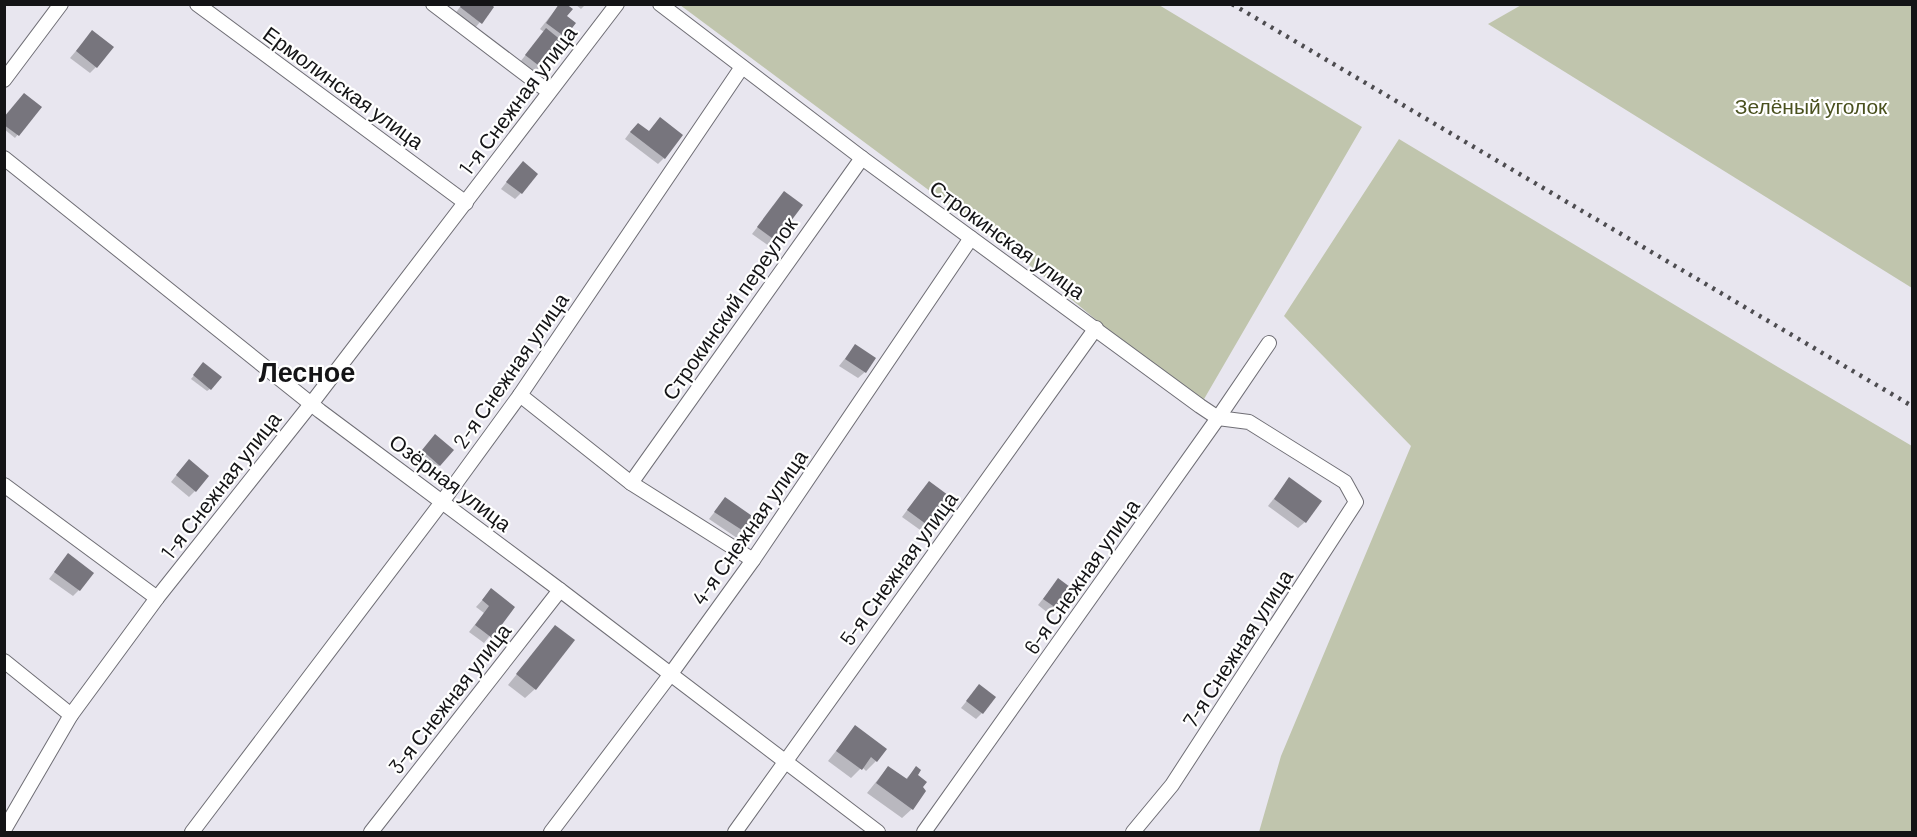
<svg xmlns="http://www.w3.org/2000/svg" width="1917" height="837" font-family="Barlow,sans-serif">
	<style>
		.green { fill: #c0c5ad }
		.shadow { fill: #0003 }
		.building { fill: #77757d }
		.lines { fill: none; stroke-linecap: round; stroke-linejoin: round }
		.street-casing { stroke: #6f6e75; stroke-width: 16 }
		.street { stroke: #fff; stroke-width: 14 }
		.rail { stroke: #4d4c50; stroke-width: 4.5; stroke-dasharray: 3 6; stroke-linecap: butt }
		.labels { text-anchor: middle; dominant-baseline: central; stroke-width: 4.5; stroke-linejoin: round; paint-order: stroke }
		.street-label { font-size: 21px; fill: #141416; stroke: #fff }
		.park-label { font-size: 21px; fill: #4a511f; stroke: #fff }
		.district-label { font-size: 27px; font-weight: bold; fill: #141416; stroke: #fff }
	</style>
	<rect width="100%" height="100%" fill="#e8e6ef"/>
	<g class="green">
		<polygon points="1523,4 1912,5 1912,288 1488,24"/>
		<polygon points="680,5 1159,5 1362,127 1200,406 1036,270"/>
		<polygon points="1399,139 1783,370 1912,446 1912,832 1259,832 1281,756 1411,446 1284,316"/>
	</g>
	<g class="shadow">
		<polygon points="462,4 492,8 474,29 455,14"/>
		<polygon points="560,4 565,17 564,36 535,73 520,62 544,32 540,29"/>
		<polygon points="575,4 586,4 581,9"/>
		<polygon points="92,32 96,67 90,73 70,58"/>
		<polygon points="39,107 15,138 4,129 4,118"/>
		<polygon points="631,131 664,158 658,164 625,139"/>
		<polygon points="517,169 521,193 515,199 501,189"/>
		<polygon points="784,193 775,240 769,246 752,234"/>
		<polygon points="855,346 865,372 858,378 839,366"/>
		<polygon points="201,367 210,389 207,391 191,379"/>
		<polygon points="435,436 452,450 437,468 420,454"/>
		<polygon points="183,467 195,491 189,497 171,482"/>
		<polygon points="1289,479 1305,522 1298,528 1268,506"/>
		<polygon points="923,489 929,526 923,532 902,517"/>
		<polygon points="725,499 753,518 737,538 709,519"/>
		<polygon points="62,562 79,590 73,596 49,579"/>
		<polygon points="1058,580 1055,607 1048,613 1038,605"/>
		<polygon points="485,597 513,607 484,643 469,632 484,613 476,607"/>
		<polygon points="555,627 535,689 525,698 508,685"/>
		<polygon points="979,686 982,713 976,719 961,708"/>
		<polygon points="855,727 876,761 866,771 862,767 851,778 828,761"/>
		<polygon points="888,767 905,780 916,768 912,809 902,818 867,793"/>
	</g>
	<g class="building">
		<polygon points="462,4 491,4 494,7 482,24 460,7"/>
		<polygon points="559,4 566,4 573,9 567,16 576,23 565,37 546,23"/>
		<polygon points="546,28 562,41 542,68 525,55"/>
		<polygon points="92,30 114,47 97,68 76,51"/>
		<polygon points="24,93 42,107 19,136 4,125 4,117"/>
		<polygon points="660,117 683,135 665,159 630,132 638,123 649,131"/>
		<polygon points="523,161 538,174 522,194 506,182"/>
		<polygon points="784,191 803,205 776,241 757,227"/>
		<polygon points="855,344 876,358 866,373 845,359"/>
		<polygon points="203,362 222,377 211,390 193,375"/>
		<polygon points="435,434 454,450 440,466 422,450"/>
		<polygon points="189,459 209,476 196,492 176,475"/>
		<polygon points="1289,477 1322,501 1306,523 1274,499"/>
		<polygon points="929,481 952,498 930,527 907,510"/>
		<polygon points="725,497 755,518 745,532 714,512"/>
		<polygon points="68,553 94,573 80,591 54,572"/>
		<polygon points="1058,578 1070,587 1056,608 1043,599"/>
		<polygon points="491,588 515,607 492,638 475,625 489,606 482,600"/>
		<polygon points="555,625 575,640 536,690 516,674"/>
		<polygon points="979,684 996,697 983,714 966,701"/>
		<polygon points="855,725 887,749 877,762 871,757 862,770 836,751"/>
		<polygon points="888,766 907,779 916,766 921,770 918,775 927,782 923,787 926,791 913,810 876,783"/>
	</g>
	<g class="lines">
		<g class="street-casing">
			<g id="street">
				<polyline points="197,4 466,203"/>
				<polyline points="433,4 549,92"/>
				<polyline points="660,4 862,158 1200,406 1218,418 1249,422 1345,482 1356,502 1172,785 1133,832"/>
				<polyline points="4,80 61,4"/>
				<polyline points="4,158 320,411 560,590 878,832"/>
				<polyline points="520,395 631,483 753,560"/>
				<polyline points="631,483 862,158"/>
				<polyline points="4,485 157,598"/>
				<polyline points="4,661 71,715"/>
				<polyline points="4,830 71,715 157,598 311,404 617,4"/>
				<polyline points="192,832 442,502 520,395 742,67"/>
				<polyline points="371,832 560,590"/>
				<polyline points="551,832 670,675 753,560 971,238"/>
				<polyline points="735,832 1096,328"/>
				<polyline points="924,832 1218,418 1269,343"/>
			</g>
		</g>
		<use href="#street" class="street"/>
		<polyline class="rail" points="1232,4 1912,406"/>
	</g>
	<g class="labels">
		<g class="street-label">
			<text transform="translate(344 87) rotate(36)">Ермолинская улица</text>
			<text transform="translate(517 100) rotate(-53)">1-я Снежная улица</text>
			<text transform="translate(1008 239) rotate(36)">Строкинская улица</text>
			<text transform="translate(729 308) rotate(-55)">Строкинский переулок</text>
			<text transform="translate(510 370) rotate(-55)">2-я Снежная улица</text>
			<text transform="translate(451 482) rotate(37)">Озёрная улица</text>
			<text transform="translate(220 485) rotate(-52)">1-я Снежная улица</text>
			<text transform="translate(749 527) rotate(-55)">4-я Снежная улица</text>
			<text transform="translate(898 568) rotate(-54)">5-я Снежная улица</text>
			<text transform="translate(1081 576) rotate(-55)">6-я Снежная улица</text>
			<text transform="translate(1237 648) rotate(-57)">7-я Снежная улица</text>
			<text transform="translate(449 698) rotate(-52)">3-я Снежная улица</text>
		</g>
		<g class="park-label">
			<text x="1811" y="105">Зелёный уголок</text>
		</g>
		<g class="district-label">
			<text x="307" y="371">Лесное</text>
		</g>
	</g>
	<rect width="1917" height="837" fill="none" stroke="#141416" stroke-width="12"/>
</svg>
